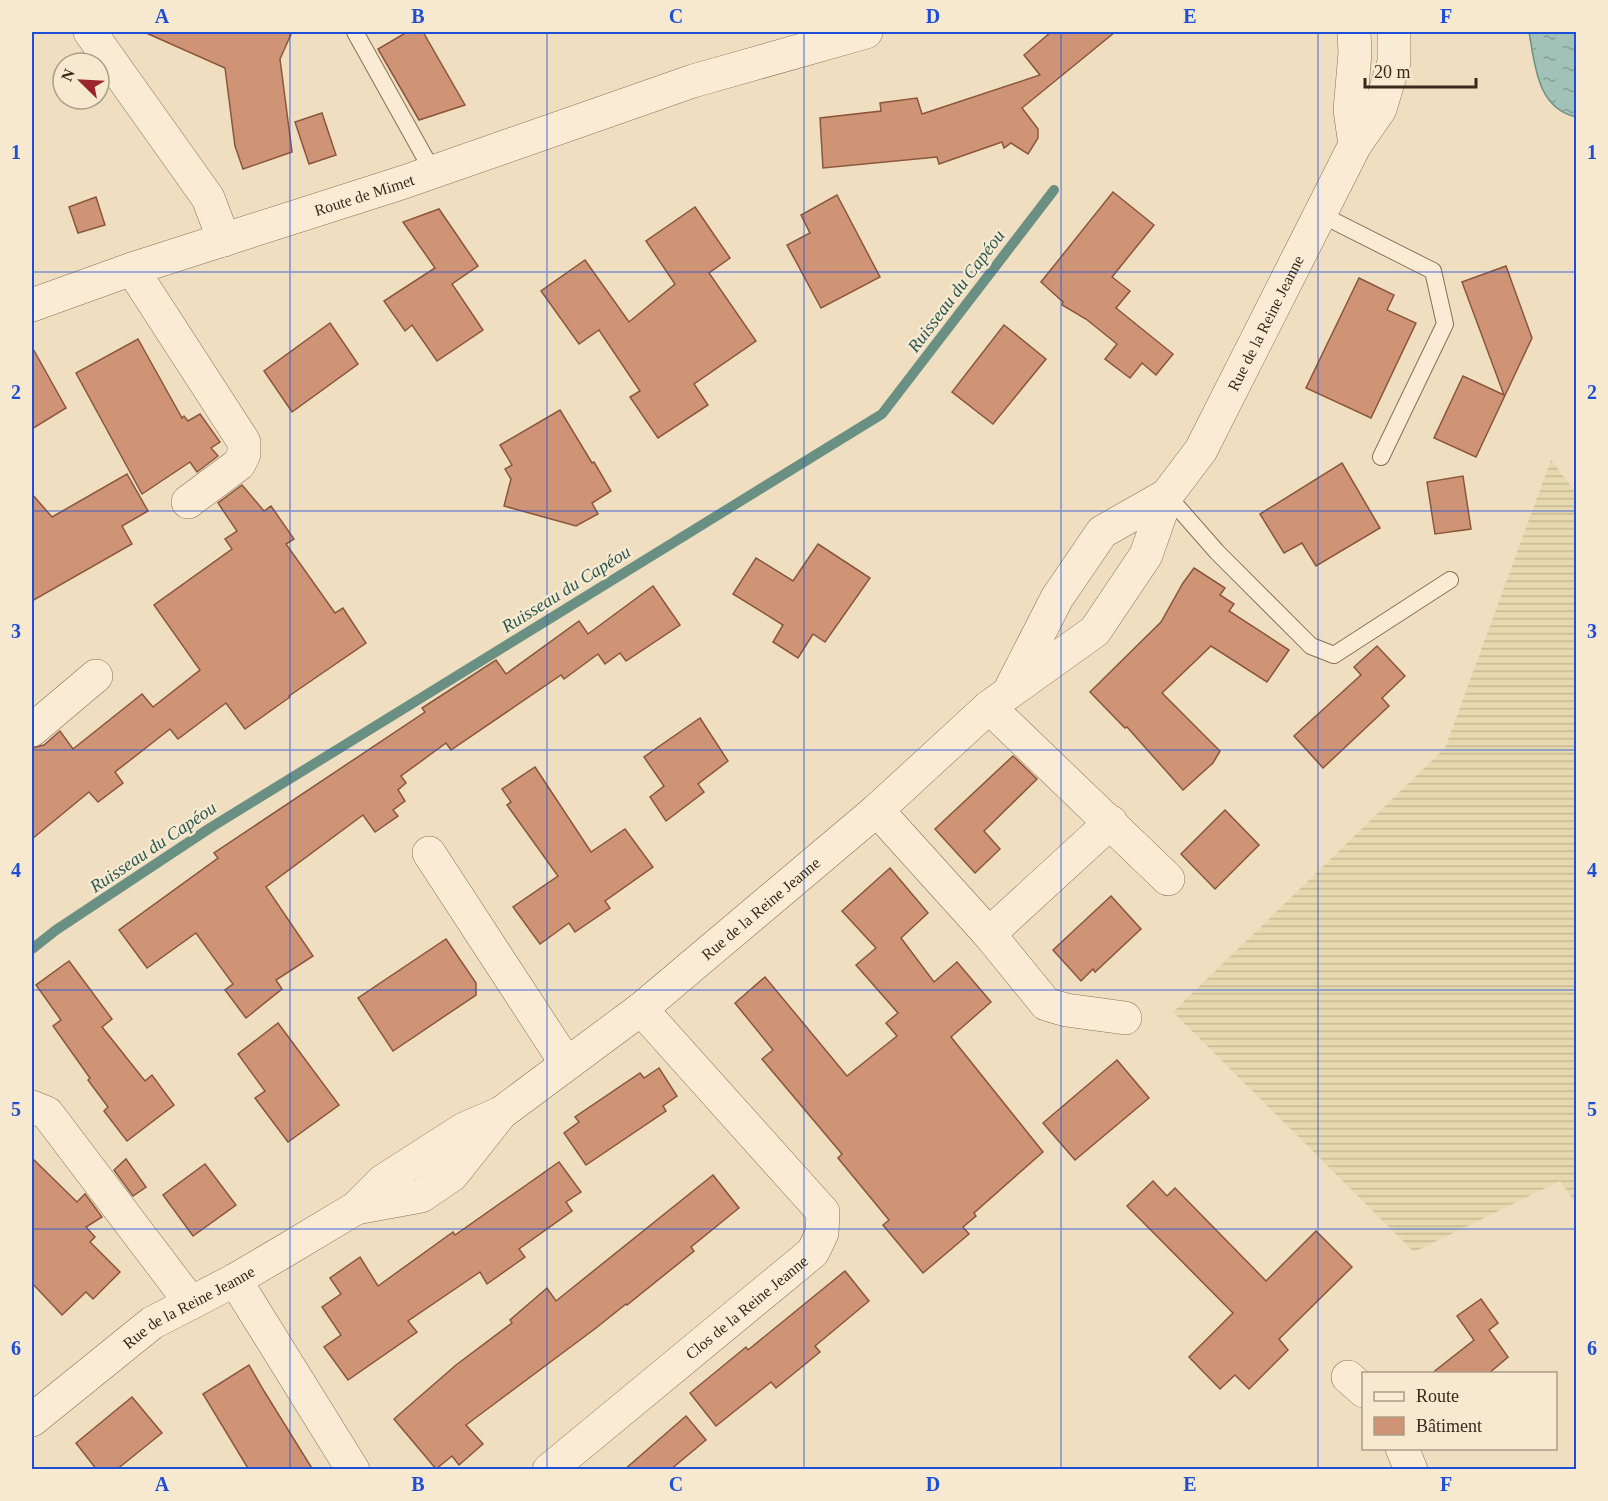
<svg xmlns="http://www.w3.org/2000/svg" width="1608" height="1501" font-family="Georgia,serif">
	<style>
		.farmland { fill: url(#farmland-rules) }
		.water { fill: url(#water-ripples); stroke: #6a9084; stroke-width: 1.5 }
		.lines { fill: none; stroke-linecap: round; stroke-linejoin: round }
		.stream { stroke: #6a9084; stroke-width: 10 }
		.building { fill: #cf9475; stroke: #8a563c; stroke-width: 1.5 }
		.service-casing { stroke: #8a6f57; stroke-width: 18 }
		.minor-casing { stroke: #8a6f57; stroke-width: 34 }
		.tertiary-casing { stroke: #8a6f57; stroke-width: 34 }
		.service { stroke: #faecd4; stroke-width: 16 }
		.minor { stroke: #faecd4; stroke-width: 33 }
		.tertiary { stroke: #faecd4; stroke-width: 33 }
		.grid { fill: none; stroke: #1d4ed8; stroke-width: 1.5; stroke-opacity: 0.55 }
		.labels { text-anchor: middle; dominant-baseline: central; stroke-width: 5; stroke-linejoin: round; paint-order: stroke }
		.street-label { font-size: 16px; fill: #39281c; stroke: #f7e9d0 }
		.water-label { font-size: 18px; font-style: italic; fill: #2b5953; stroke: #f7e9d0 }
		.neatline { fill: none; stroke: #1d4ed8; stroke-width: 2 }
		.grid-label { font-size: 20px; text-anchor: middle; font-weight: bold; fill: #1d4ed8 }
	</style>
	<defs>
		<pattern id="farmland-rules" width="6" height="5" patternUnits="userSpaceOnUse" patternTransform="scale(1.5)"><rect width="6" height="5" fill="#e6d9ae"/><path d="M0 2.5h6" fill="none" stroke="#c6ba95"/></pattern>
		<pattern id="water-ripples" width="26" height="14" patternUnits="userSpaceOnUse" patternTransform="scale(1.5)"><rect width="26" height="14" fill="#a3c2b7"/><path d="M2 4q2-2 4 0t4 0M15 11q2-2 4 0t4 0" fill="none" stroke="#869e94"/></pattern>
	</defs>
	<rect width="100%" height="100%" fill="#f0dec0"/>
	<polygon class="farmland" points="1551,460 1576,493 1576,1204 1560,1181 1414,1252 1173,1012 1445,748"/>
	<path class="water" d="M1529 32H1576V117C1537 108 1535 65 1529 32Z"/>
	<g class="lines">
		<polyline class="stream" points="32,949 56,930 210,828 882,414 1054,190"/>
	</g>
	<g class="building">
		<polygon points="144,32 292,32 280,59 292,152 243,169 235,146 225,68"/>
		<polygon points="407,32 423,32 465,105 419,120 378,49"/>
		<polygon points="1051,32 1115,32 1022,108 1038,129 1038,138 1028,154 1011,143 1004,148 1002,142 939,164 937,157 823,168 820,118 881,111 880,103 917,98 922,114 1040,75 1024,55"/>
		<polygon points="322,113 336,155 309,164 295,122"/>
		<polygon points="1113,192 1154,225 1112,277 1130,291 1116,308 1173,354 1156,375 1142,363 1130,378 1105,359 1117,344 1086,319 1062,305 1063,302 1041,282"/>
		<polygon points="837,195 880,277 821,308 787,245 810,233 801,215"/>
		<polygon points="96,197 105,225 78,233 69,207"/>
		<polygon points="695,207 730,258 709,273 756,341 694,384 708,405 658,438 630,397 640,391 599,330 579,344 541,291 585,260 629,322 675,284 646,241"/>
		<polygon points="439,209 478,266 452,284 483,330 437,361 412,325 405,331 384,301 435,268 403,222"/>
		<polygon points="1506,266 1532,338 1476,457 1434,438 1463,376 1504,395 1462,282"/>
		<polygon points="1359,278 1394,295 1387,310 1416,323 1371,418 1306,388"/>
		<polygon points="330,323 358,364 292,412 264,371"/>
		<polygon points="1004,325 1046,359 993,424 952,392"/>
		<polygon points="138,339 182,418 184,416 188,421 200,414 220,442 211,448 218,456 197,472 190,462 142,494 76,373"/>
		<polygon points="32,347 66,408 32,429"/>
		<polygon points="560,410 592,463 594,462 611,491 592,503 598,514 576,526 504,506 511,479 505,469 512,465 500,445"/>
		<polygon points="1342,463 1380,528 1316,566 1302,543 1284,553 1260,514"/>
		<polygon points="127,474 148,511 122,526 132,544 32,601 32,494 52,517"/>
		<polygon points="1463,476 1471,529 1435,534 1427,482"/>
		<polygon points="242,485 264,511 271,506 294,539 286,544 335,613 343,608 366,643 289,696 290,697 245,729 226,703 178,739 170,729 115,772 123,783 98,802 89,792 32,839 32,748 44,745 60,731 73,749 142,694 153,707 200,670 154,605 232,549 225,539 237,531 218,503"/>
		<polygon points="818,544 870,578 825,642 813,634 798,658 773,642 783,625 733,594 756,558 793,581"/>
		<polygon points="1194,568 1225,588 1220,595 1234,604 1229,611 1289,650 1267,682 1211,646 1162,693 1220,751 1213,763 1183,790 1127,727 1125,728 1090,692 1161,622 1183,583"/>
		<polygon points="653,586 680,625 626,661 620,653 605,664 598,654 564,679 561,675 451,750 446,743 401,776 406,783 398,790 405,801 393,810 398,816 375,832 363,815 266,887 313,956 276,980 282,989 246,1018 225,990 233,984 196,933 147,968 119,930 218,858 214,853 425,712 422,708 496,660 506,674 579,621 588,634"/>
		<polygon points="1377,646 1405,676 1382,698 1389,706 1323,768 1294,736 1361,675 1354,667"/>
		<polygon points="700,718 728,761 698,784 704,792 666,821 650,797 664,786 644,757"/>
		<polygon points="1013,756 1037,779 984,831 1000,849 975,873 935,829"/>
		<polygon points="535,767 591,852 625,829 653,867 605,901 610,908 575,932 569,923 540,944 513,907 558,876 507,805 511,802 502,789"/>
		<polygon points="1225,810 1259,845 1215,889 1181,854"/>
		<polygon points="890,868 928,913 901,938 934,982 957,962 991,1002 951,1037 1043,1152 974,1213 976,1216 963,1227 969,1234 923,1273 883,1225 889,1220 838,1158 842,1154 762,1059 773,1050 735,1003 765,977 847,1076 897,1036 886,1023 898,1013 856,965 876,948 842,911"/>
		<polygon points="1111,896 1141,929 1095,972 1093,969 1081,981 1053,950"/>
		<polygon points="446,939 476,983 476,995 393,1051 358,998"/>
		<polygon points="69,961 112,1019 102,1027 145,1081 152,1075 174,1105 127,1141 104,1111 108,1107 88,1080 90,1078 53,1026 61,1020 36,985"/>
		<polygon points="278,1023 339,1105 288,1142 255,1098 265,1091 238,1054"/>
		<polygon points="1117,1060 1149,1098 1075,1160 1043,1123"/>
		<polygon points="659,1068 677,1096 663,1106 666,1111 586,1165 564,1133 579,1122 575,1117 640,1073 644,1078"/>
		<polygon points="32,1158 77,1202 85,1194 102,1217 86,1227 95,1237 90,1242 120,1272 93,1299 86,1292 62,1315 32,1283"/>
		<polygon points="126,1159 146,1187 133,1196 114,1170"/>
		<polygon points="559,1162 581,1192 566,1202 572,1211 519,1249 525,1257 487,1284 480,1272 408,1321 417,1332 348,1380 324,1347 341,1335 322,1307 341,1294 330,1278 360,1257 378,1286 453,1232 455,1235"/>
		<polygon points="205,1164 236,1205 193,1236 163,1195"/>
		<polygon points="713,1175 739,1208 691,1247 694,1251 627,1305 626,1304 596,1328 466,1425 483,1444 459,1465 452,1456 436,1469 394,1419 456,1365 512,1323 510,1320 547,1288 556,1301"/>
		<polygon points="1153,1181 1167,1196 1175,1188 1266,1281 1316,1231 1352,1267 1279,1339 1288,1350 1249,1389 1235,1375 1220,1389 1189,1357 1233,1313 1127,1206"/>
		<polygon points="845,1271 869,1301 815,1346 820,1352 776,1388 771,1382 716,1426 690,1393 746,1347 748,1350"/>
		<polygon points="1481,1299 1498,1323 1489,1330 1508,1357 1488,1374 1431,1374 1474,1340 1457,1316"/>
		<polygon points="249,1365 264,1391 313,1470 249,1470 203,1394"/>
		<polygon points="132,1397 162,1433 116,1470 97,1470 76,1443"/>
		<polygon points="686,1416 706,1440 670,1470 624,1470"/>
	</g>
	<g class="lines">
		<g class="service-casing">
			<g id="service">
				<polyline points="355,32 433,172"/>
				<polyline points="1320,214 1433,271 1445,324 1381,457"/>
				<polyline points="1167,495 1217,552 1311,646 1334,655 1450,580"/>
			</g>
		</g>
		<g class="minor-casing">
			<g id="minor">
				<polyline points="90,32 208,198 224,240"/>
				<polyline points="1354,32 1355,53 1350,110 1355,145"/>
				<polyline points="132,269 244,442 244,454 239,464 188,502"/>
				<polyline points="1012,686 1057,598 1102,532 1167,495"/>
				<polyline points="989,707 1168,879"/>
				<polyline points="32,730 96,676"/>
				<polyline points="877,810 989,934 1111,822"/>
				<polyline points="429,853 566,1063"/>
				<polyline points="989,934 1046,1004 1066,1010 1125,1018"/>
				<polyline points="32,1107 47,1113 191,1303"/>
				<polyline points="356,1208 421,1196 452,1175 498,1117"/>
				<polyline points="235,1280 353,1470"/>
				<polyline points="1348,1377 1364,1391"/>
				<path id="s1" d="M32 1420 152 1323 235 1280 286 1250 356 1208 383 1181 464 1129 501 1113 641 1009 877 810 989 707 1095 631 1146 555 1167 495 1201 450 1355 145 1380 109 1394 62V32"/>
				<polyline points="1402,1448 1411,1470"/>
				<path id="s2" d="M549 1470 813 1252 822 1233 823 1212 641 1009"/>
			</g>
		</g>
		<g class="tertiary-casing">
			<g id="tertiary">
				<path id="s3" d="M32 305 132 269 404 182 693 81 866 32"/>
			</g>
		</g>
		<use href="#service" class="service"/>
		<use href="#minor" class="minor"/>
		<use href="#tertiary" class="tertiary"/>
	</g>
	<path class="grid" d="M290 32V1470M547 32V1470M804 32V1470M1061 32V1470M1318 32V1470M32 272H1576M32 511H1576M32 750H1576M32 990H1576M32 1229H1576"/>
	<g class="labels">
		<g class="street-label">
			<text stroke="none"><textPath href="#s3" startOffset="350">Route de Mimet</textPath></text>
			<text stroke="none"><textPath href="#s1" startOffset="1683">Rue de la Reine Jeanne</textPath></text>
			<text stroke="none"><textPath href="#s1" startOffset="894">Rue de la Reine Jeanne</textPath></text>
			<text stroke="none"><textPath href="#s2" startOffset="256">Clos de la Reine Jeanne</textPath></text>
			<text stroke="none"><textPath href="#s1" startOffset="194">Rue de la Reine Jeanne</textPath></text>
		</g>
		<g class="water-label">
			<text transform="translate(956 291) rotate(-53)">Ruisseau du Capéou</text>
			<text transform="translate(566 589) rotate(-32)">Ruisseau du Capéou</text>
			<text transform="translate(153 847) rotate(-34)">Ruisseau du Capéou</text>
		</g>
	</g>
	<rect width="1608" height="1501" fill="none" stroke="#f7e9d0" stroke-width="66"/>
	<rect x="1362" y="1372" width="195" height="78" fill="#f7e9d0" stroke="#ab9c88" stroke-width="1.5"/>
	<rect x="1374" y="1392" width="30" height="9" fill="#faecd4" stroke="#ab9c88" stroke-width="1.5"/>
	<text x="1416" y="1402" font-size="18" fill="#39281c">Route</text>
	<rect x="1374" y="1417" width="30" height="18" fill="#cf9475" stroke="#ab9c88" stroke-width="1.5"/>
	<text x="1416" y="1432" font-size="18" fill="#39281c">Bâtiment</text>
	<g transform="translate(81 81) rotate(294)"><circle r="28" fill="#f7e9d0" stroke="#ab9c88" stroke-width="1.5"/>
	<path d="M0-4.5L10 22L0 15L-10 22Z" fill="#9b252e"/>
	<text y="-9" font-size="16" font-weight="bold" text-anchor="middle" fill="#39281c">N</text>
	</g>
	<path d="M1365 78v9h111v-9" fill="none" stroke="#39281c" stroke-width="3"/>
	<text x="1374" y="78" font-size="18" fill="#39281c" stroke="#f7e9d0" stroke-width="4.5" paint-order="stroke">20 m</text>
	<rect x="33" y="33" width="1542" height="1435" class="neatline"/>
	<g class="grid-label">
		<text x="162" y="23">A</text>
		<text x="418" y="23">B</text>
		<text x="676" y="23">C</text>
		<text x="933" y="23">D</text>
		<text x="1190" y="23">E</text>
		<text x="1446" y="23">F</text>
		<text x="16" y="159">1</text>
		<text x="1592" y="159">1</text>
		<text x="16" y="399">2</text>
		<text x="1592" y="399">2</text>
		<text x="16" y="638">3</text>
		<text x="1592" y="638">3</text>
		<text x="16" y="877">4</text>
		<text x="1592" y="877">4</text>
		<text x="16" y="1116">5</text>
		<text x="1592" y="1116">5</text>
		<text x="16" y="1355">6</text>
		<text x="1592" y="1355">6</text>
		<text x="162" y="1491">A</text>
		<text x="418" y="1491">B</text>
		<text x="676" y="1491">C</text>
		<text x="933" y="1491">D</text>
		<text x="1190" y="1491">E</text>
		<text x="1446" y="1491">F</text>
	</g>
</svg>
